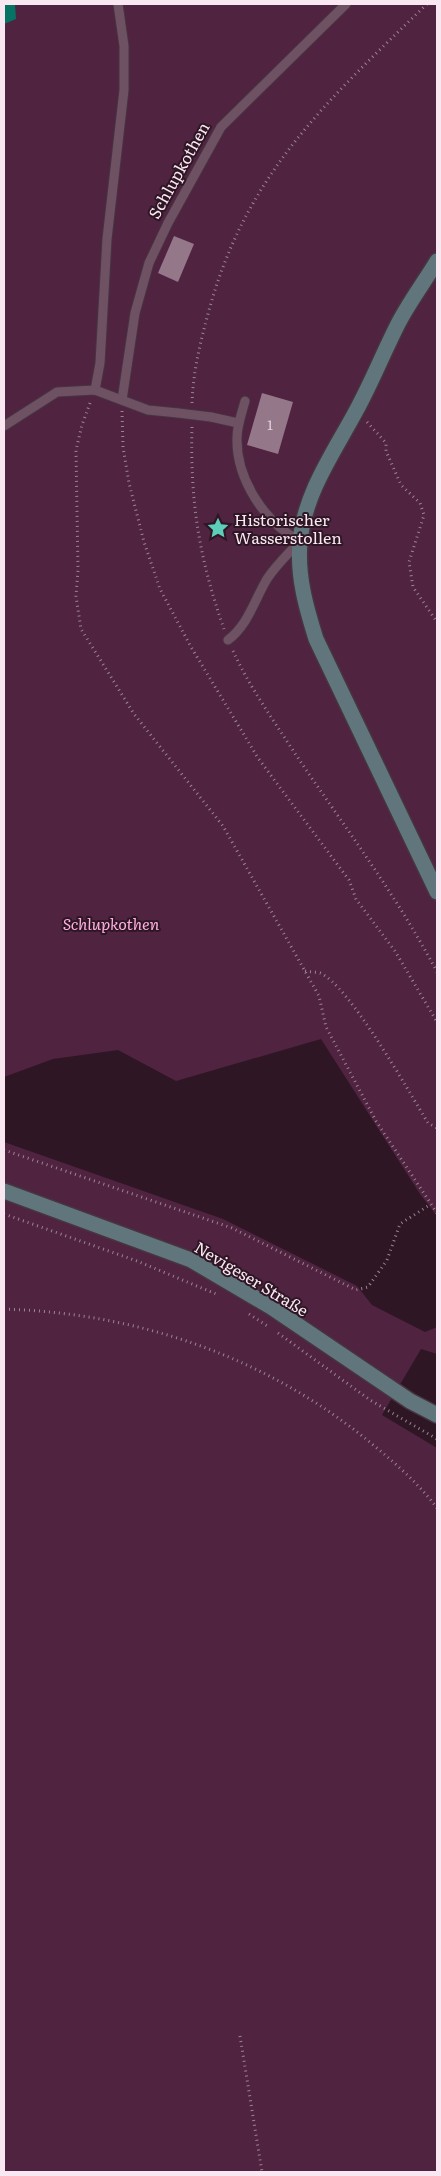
<svg xmlns="http://www.w3.org/2000/svg" width="441" height="2176" font-family="Literata,serif">
	<style>
		.green { fill: #502341 }
		.water { fill: #077365 }
		.building { fill: #947788 }
		.lines { fill: none; stroke-linecap: round; stroke-linejoin: round }
		.lane-casing { stroke: #473540; stroke-width: 11 }
		.secondary-casing { stroke: #473540; stroke-width: 18 }
		.path { stroke: #9a8692; stroke-width: 3; stroke-dasharray: 1 4; stroke-linecap: butt }
		.lane { stroke: #6e5263; stroke-width: 9 }
		.secondary { stroke: #61767c; stroke-width: 15 }
		.lane-bridge-casing { stroke: #473540; stroke-width: 11; stroke-linecap: butt }
		.lane-bridge { stroke: #6e5263; stroke-width: 9 }
		.labels { text-anchor: middle; dominant-baseline: central; stroke-width: 4; stroke-linejoin: round; paint-order: stroke }
		.number-label { font-size: 14px; fill: #e0ccd8 }
		.street-label { font-size: 16px; fill: #f9e8f2; stroke: #2e1625 }
		.poi-label { font-size: 16px; fill: #f9e8f2; stroke: #2e1625; text-anchor: start }
		.park-label { font-size: 16px; font-style: italic; fill: #ffaedf; stroke: #2e1625 }
	</style>
	<rect width="100%" height="100%" fill="#2e1625"/>
	<g class="green">
		<polygon points="4,4 437,4 437,1216 420,1194 321,1039 176,1081 118,1050 53,1059 4,1077"/>
		<polygon points="4,1142 223,1219 357,1286 372,1305 425,1332 437,1327 437,1354 421,1349 382,1415 437,1448 437,2172 4,2172"/>
	</g>
	<polygon class="water" points="4,4 15,4 16,19 4,24"/>
	<g class="building">
		<polygon points="174,236 194,244 178,282 158,273"/>
		<polygon points="262,393 293,402 278,454 247,445"/>
	</g>
	<g class="lines">
		<g class="lane-casing">
			<g id="lane">
				<polyline points="95,390 100,363 107,239 124,90 124,46 118,4"/>
				<polyline points="122,400 135,313 149,263 168,223 221,127 346,4"/>
				<polyline points="211,417 238,423"/>
				<polyline points="4,426 57,392 95,390 148,410 178,413"/>
				<path d="M228 640C248 625 254 601 267 579 276 565 288 554 300 541 265 523 236 479 237 438 237 425 242 413 245 401"/>
			</g>
		</g>
		<g class="secondary-casing">
			<g id="secondary">
				<path d="M437 261C425 281 410 301 399 322 384 351 372 382 356 411 334 452 304 494 300 542 297 576 306 607 316 639L437 892"/>
				<polyline points="4,1191 191,1260 271,1307 410,1401 437,1415"/>
			</g>
		</g>
		<g class="path">
			<polyline points="90,403 82,425 76,450 78,570 76,596 81,629 134,714 223,826 319,996 326,1027 376,1121 437,1213"/>
			<path d="M192 403C193 373 200 343 208 314 245 174 328 100 427 4"/>
			<polyline points="122,411 123,447 129,483 144,542 160,589 191,647 258,758 349,880 356,899 395,951 437,1022"/>
			<polyline points="367,422 386,443 386,451 401,485 420,503 424,515 409,562 413,587 437,622"/>
			<path d="M192 427C190 501 199 558 224 629"/>
			<path d="M233 651C250 688 274 721 296 755 344 826 397 896 437 972"/>
			<path d="M305 971C310 972 315 972 320 973 349 985 409 1092 428 1123L437 1128"/>
			<polyline points="4,1150 232,1228 356,1290 368,1287 387,1260 400,1224 431,1204"/>
			<polyline points="4,1214 137,1261 216,1294"/>
			<path d="M4 1309C134 1313 258 1354 361 1435 388 1457 416 1480 437 1508"/>
			<polyline points="249,1314 269,1327"/>
			<polyline points="278,1333 370,1400 437,1439"/>
			<polyline points="240,2036 262,2172"/>
		</g>
		<use href="#lane" class="lane"/>
		<use href="#secondary" class="secondary"/>
		<g class="lane-bridge-casing">
			<polyline id="lane-bridge" points="178,413 211,417"/>
		</g>
		<use href="#lane-bridge" class="lane-bridge"/>
	</g>
	<defs>
		<g id="sight-bare" transform="scale(1.725)"><path d="M0-6L1.8-2.2L6-1.7L2.9 1.2L3.7 5.4L0 3.3L-3.7 5.4L-2.9 1.2L-6-1.7L-1.8-2.2Z" fill="#5cceba" stroke="#2e1625" stroke-width="2.5" paint-order="stroke"/></g>
	</defs>
	<g fill-rule="evenodd">
		<use href="#sight-bare" x="218" y="528"/>
	</g>
	<g class="labels">
		<g class="number-label">
			<text x="270" y="424">1</text>
		</g>
		<g class="street-label">
			<text transform="translate(178 170) rotate(-61)">Schlupkothen</text>
			<text transform="translate(252 1278) rotate(31)">Nevigeser Straße</text>
		</g>
		<g class="poi-label">
			<text x="234" y="519">Historischer<tspan x="234" dy="18">Wasserstollen</tspan></text>
		</g>
		<g class="park-label">
			<text x="111" y="923">Schlupkothen</text>
		</g>
	</g>
	<rect width="441" height="2176" fill="none" stroke="#f9e8f2" stroke-width="10"/>
</svg>
